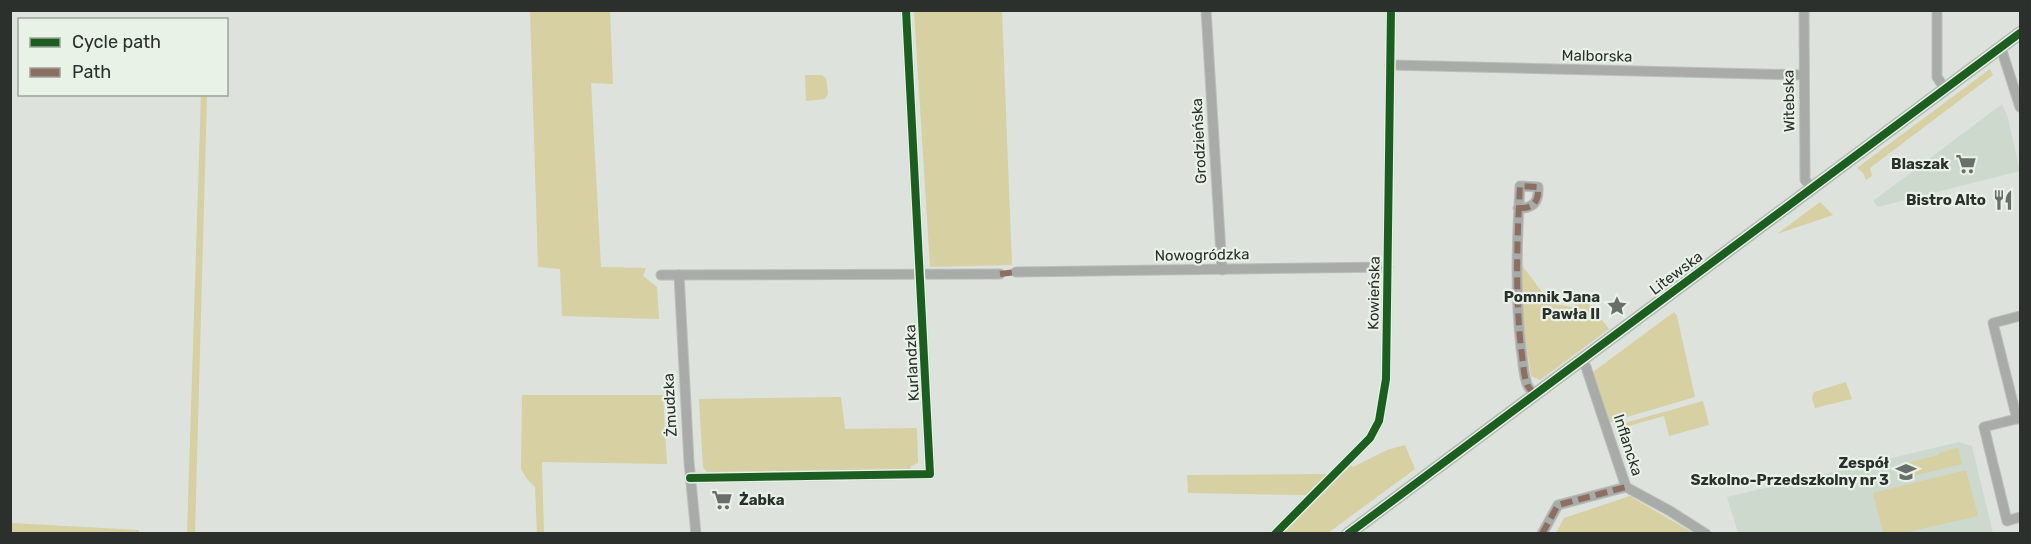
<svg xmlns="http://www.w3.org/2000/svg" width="2031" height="544" font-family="Rubik,sans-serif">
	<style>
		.built { fill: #ced9cd }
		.green { fill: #d6d0a2 }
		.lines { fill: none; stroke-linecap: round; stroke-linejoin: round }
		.minor-casing { stroke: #babeba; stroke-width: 11 }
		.tertiary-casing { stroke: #babeba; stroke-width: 14 }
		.minor { stroke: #a9aba8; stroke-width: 9 }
		.tertiary { stroke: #a9aba8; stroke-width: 12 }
		.quiet { stroke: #8d6e63; stroke-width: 6; stroke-dasharray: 12 6; stroke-linecap: butt }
		.cycleway-casing { stroke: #e8f2e7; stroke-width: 11 }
		.cycleway { stroke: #1b5e20; stroke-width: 8 }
		.labels { text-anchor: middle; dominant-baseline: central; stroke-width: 4.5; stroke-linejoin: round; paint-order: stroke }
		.street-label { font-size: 15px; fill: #2c302c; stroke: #e8f2e7 }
		.poi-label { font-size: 15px; font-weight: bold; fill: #2c302c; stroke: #e8f2e7; text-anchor: end }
	</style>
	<rect width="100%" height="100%" fill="#dde2dd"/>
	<g class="built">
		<polygon points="2002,104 2008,118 2020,171 1878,207 1873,201"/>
		<polygon points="1959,442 1972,446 1993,533 1738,533 1727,497"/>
	</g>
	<g class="green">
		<polygon points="530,11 610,11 613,84 591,83 601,267 646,268 643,276 657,287 659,319 562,316 560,269 538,267"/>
		<polygon points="914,11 1002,11 1012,265 930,267"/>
		<polygon points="1990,69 1993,75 1870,168 1872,176 1866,180 1863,173 1857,168"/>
		<polygon points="805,75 822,75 826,78 828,94 825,99 806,101"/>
		<polygon points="207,95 195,533 187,534 201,95"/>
		<polygon points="1820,202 1833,215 1777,234"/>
		<polygon points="1522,265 1550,303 1572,307 1584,298 1609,329 1540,380 1531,376 1522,315"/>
		<polygon points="1674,312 1677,316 1695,397 1610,422 1593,372"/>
		<polygon points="1846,382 1852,399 1815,408 1812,398 1814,392"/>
		<polygon points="522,395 663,395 667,464 542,462 544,533 537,533 535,487 527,479 521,469"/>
		<polygon points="841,397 845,429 917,428 918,463 911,466 910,469 707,472 703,467 699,399"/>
		<polygon points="1703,401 1709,425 1669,436 1664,416 1618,429 1614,426"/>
		<polygon points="1405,445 1415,469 1328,533 1282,533 1351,465 1353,467 1387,450"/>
		<polygon points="1958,448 1962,464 1913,476 1910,462 1939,455 1939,453"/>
		<polygon points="1966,470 1978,516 1904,533 1883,533 1873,493"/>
		<polygon points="1330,474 1307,495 1188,493 1187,475"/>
		<polygon points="1630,496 1693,533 1556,533 1564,518"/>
		<polygon points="11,523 139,530 139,533 11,533"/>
	</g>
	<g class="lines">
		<g class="minor-casing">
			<g id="minor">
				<polyline points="1206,10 1222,270"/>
				<polyline points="1804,10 1805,180 1812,188"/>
				<polyline points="1937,10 1937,77 1945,89"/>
				<polyline points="2001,48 2020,107"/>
				<polyline points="1390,65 1804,75"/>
				<path d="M1518 208C1534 209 1539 201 1538 187L1520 186C1517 240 1515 294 1521 348 1523 359 1523 374 1527 384 1528 388 1533 392 1535 395"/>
				<polyline points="1016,272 1388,267"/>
				<polyline points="661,275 1000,274"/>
				<polyline points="679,275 689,462 696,534"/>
				<polyline points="1581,361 1586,367 1626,487 1670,511 1706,534"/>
				<polyline points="2020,418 1984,427 2007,521 2020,517"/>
				<polyline points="2017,419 1993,323 2020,316"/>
				<polyline points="690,478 930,474 906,10"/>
				<polyline points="1275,534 1370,438 1379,421 1386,379 1391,10"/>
				<polyline points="1542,534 1558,505 1626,487"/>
			</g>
		</g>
		<g class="tertiary-casing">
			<polyline id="tertiary" points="1348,534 2020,33"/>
		</g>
		<use href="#minor" class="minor"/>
		<use href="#tertiary" class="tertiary"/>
		<g class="quiet">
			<path d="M1518 208C1534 209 1539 201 1538 187L1520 186C1517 240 1515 294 1521 348 1523 359 1523 374 1527 384 1528 388 1533 392 1535 395"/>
			<polyline points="1000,274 1016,272"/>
			<polyline points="1542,534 1558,505 1626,487"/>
		</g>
		<g class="cycleway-casing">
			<g id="cycleway">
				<polyline points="690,478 930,474 906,10"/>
				<polyline points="1275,534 1370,438 1379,421 1386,379 1391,10"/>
				<polyline points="1348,534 2020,33"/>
			</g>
		</g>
		<use href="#cycleway" class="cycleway"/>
	</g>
	<defs>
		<g id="supermarket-bare" transform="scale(1.62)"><path d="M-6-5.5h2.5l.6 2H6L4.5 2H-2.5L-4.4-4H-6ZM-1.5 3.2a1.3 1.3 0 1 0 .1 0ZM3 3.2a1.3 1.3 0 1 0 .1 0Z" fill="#6a6e6a" stroke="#e8f2e7" stroke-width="2.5" paint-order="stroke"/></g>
		<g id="restaurant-bare" transform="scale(1.62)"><path d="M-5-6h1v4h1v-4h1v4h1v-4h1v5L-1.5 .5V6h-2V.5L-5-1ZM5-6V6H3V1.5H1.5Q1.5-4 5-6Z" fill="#6a6e6a" stroke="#e8f2e7" stroke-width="2.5" paint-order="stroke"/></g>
		<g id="sight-bare" transform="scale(1.62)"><path d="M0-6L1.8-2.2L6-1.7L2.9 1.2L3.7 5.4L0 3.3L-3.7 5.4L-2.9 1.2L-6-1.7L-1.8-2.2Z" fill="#6a6e6a" stroke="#e8f2e7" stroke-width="2.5" paint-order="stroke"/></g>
		<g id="school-bare" transform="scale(1.62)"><path d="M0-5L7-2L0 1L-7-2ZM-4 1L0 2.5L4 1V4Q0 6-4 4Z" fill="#6a6e6a" stroke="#e8f2e7" stroke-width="2.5" paint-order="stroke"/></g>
	</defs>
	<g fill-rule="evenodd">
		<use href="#supermarket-bare" x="1966" y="164"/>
		<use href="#restaurant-bare" x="2003" y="200"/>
		<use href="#sight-bare" x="1617" y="306"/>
		<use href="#school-bare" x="1906" y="472"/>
		<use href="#supermarket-bare" x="722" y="500"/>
	</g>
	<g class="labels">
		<g class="street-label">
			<text transform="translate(1597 56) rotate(1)">Malborska</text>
			<text transform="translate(1789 101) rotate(-91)">Witebska</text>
			<text transform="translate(1199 141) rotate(-93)">Grodzieńska</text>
			<text transform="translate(1202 255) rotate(-1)">Nowogródzka</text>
			<text transform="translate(1676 273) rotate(-37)">Litewska</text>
			<text transform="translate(1374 293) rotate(-89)">Kowieńska</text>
			<text transform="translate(912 363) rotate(-93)">Kurlandzka</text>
			<text transform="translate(670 405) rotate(-93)">Żmudzka</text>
			<text transform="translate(1628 445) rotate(72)">Inflancka</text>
		</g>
		<g class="poi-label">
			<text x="1949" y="164">Blaszak</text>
			<text x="1986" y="200">Bistro Alto</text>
			<text x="1600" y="297">Pomnik Jana<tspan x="1600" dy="17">Pawła II</tspan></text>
			<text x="1889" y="463">Zespół<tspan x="1889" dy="17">Szkolno-Przedszkolny nr 3</tspan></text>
			<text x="739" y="500" text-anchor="start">Żabka</text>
		</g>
	</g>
	<rect width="2031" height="544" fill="none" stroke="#2c302c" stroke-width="24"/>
	<rect x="18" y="18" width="210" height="78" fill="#e8f2e7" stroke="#9da49c" stroke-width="1.5"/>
	<rect x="30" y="38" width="30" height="9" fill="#1b5e20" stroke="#9da49c" stroke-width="1.5"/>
	<text x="72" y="48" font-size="18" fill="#2c302c">Cycle path</text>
	<rect x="30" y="68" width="30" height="9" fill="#8d6e63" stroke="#9da49c" stroke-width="1.5"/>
	<text x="72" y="78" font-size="18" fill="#2c302c">Path</text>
</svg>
